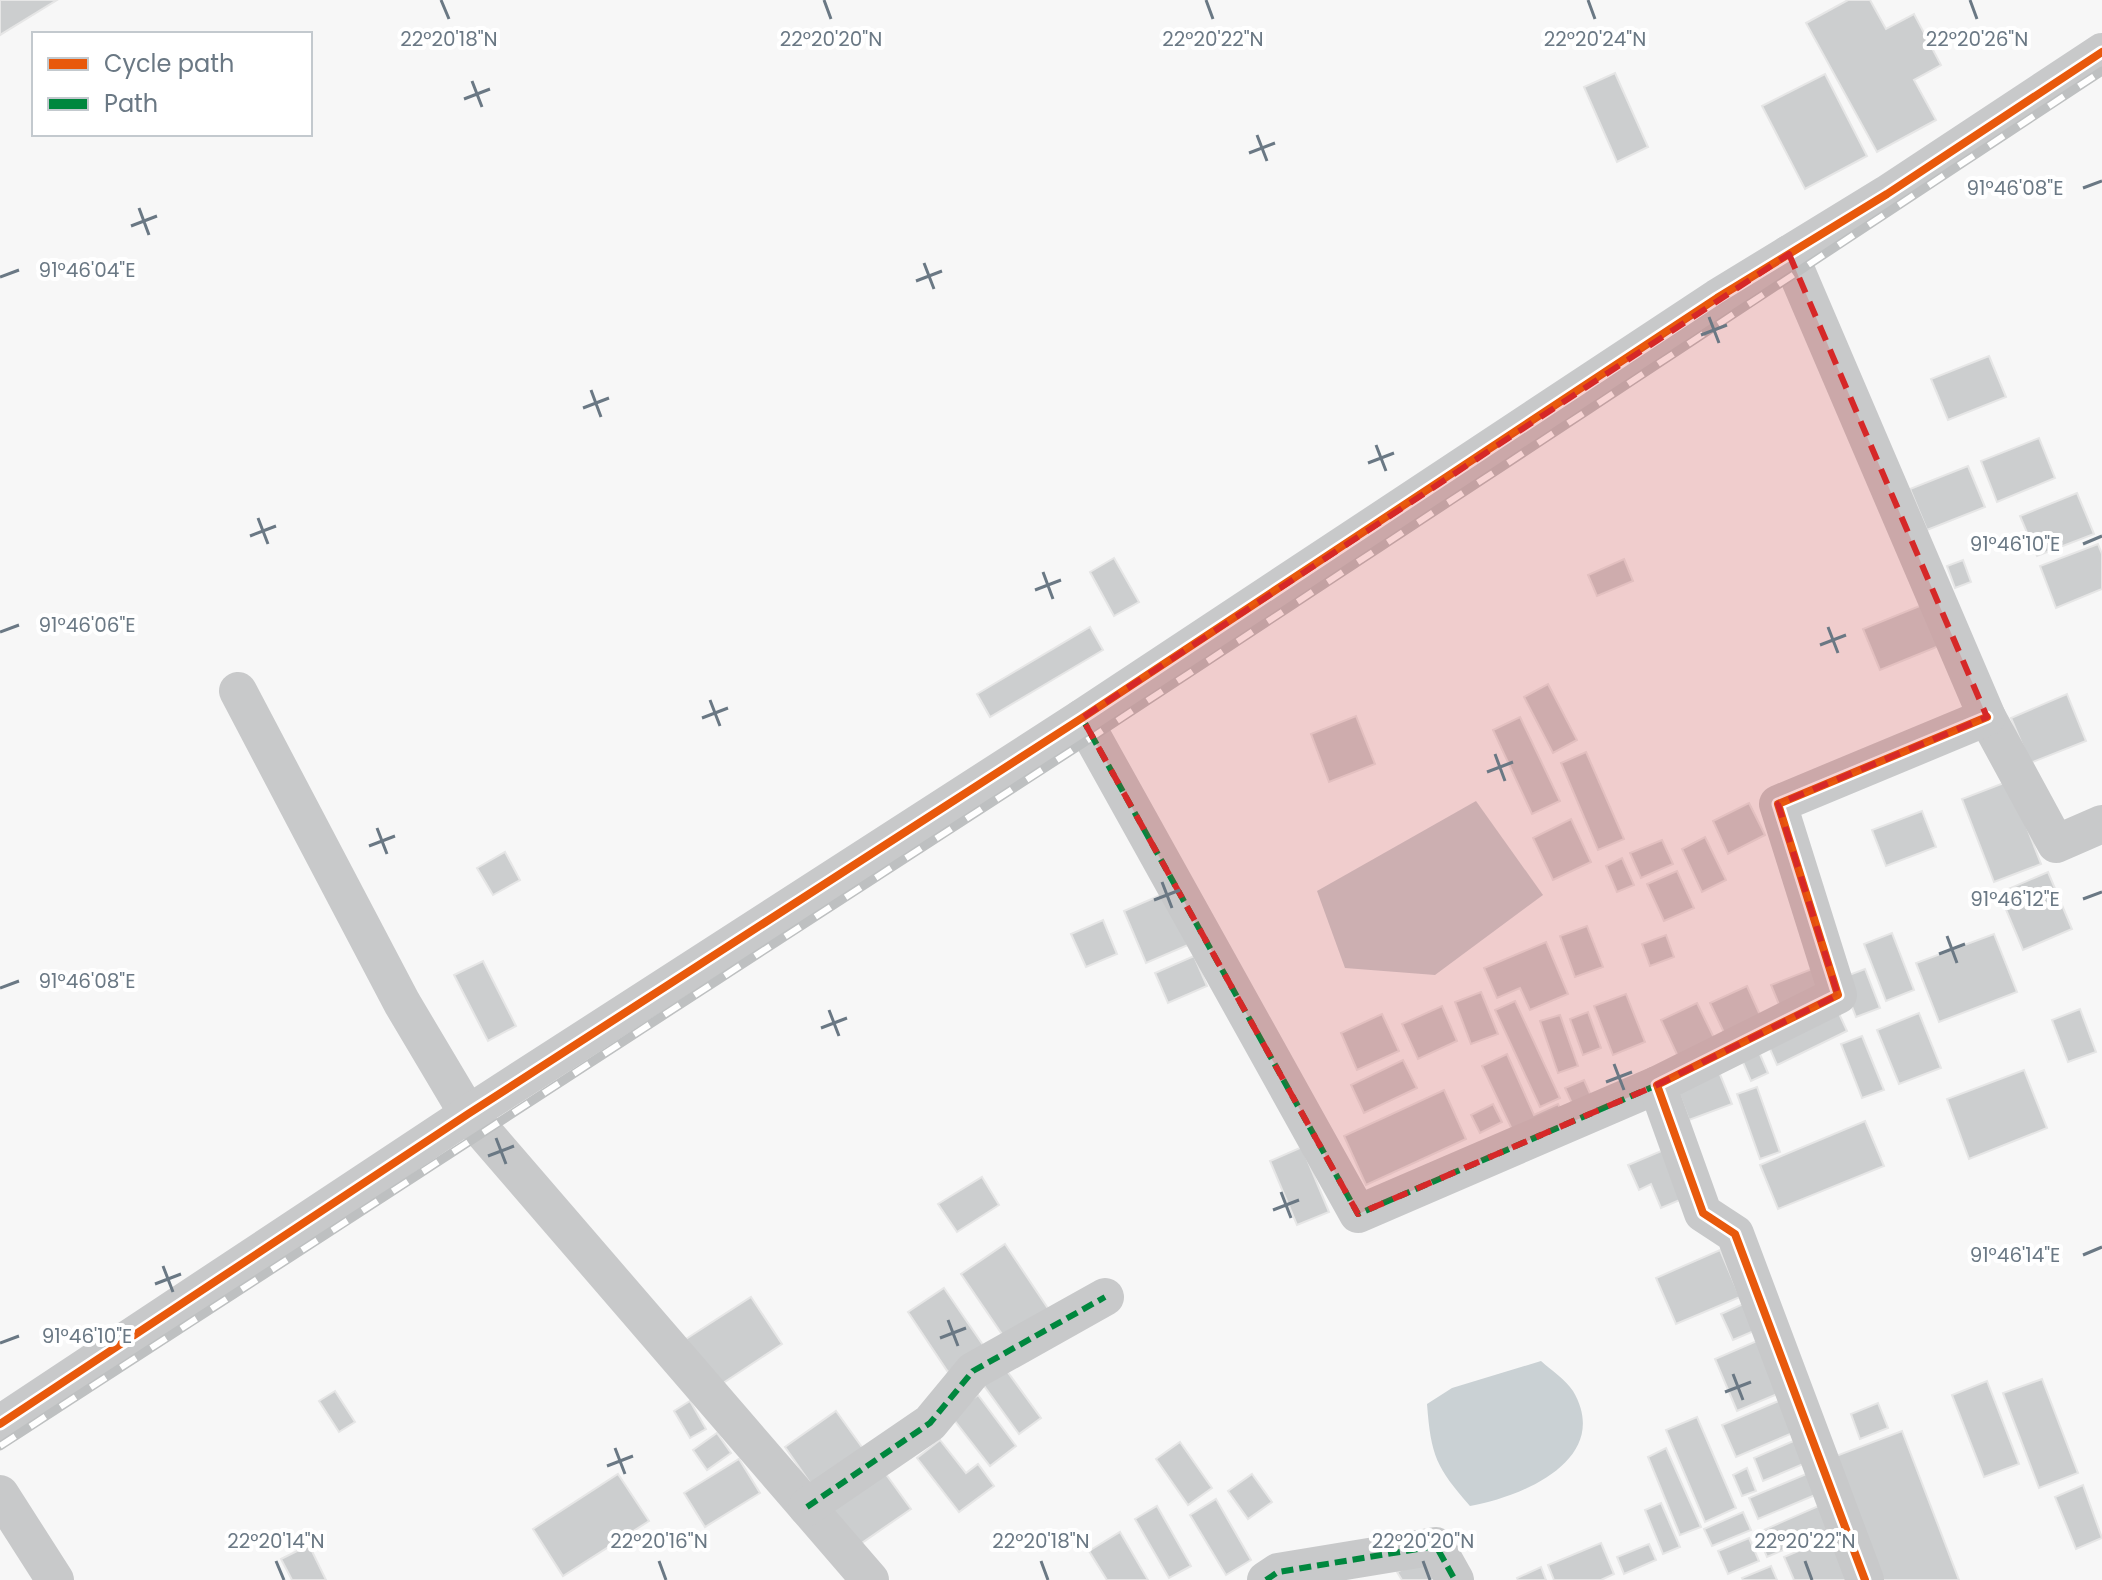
<svg xmlns="http://www.w3.org/2000/svg" width="2102" height="1580" font-family="Poppins,sans-serif">
	<style>
		.water { fill: #cad1d4 }
		.building { fill: #cccecf; stroke: #e6e6e6; stroke-width: 2 }
		.lines { fill: none; stroke-linecap: round; stroke-linejoin: round }
		.minor { stroke: #c8c9ca; stroke-width: 38 }
		.rail-casing { stroke: #bec0c1; stroke-width: 9 }
		.rail { stroke: #fff; stroke-width: 6; stroke-dasharray: 18; stroke-linecap: butt }
		.quiet { stroke: #00873e; stroke-width: 6; stroke-dasharray: 12 6; stroke-linecap: butt }
		.cycleway-casing { stroke: #fff; stroke-width: 13 }
		.cycleway { stroke: #e8590c; stroke-width: 8 }
		.marked { fill: #d62828; fill-opacity: 0.2; stroke: #d62828; stroke-width: 6; stroke-dasharray: 16 10; stroke-linejoin: round }
		.ticks { fill: none; stroke: #6a7884; stroke-width: 3 }
		.ticks-label { font-size: 20px; text-anchor: middle; fill: #6a7884; stroke: #fff; stroke-width: 8; stroke-linejoin: round; paint-order: stroke }
	</style>
	<rect width="100%" height="100%" fill="#f7f7f7"/>
	<g class="water">
		<polygon points="1476,801 1543,895 1435,975 1345,968 1317,891"/>
		<path d="M1541 1361C1551 1370 1566 1380 1573 1391 1613 1459 1522 1497 1470 1506 1436 1467 1431 1456 1427 1404L1452 1388Z"/>
	</g>
	<g class="building">
		<polygon points="0,0 57,0 0,35"/>
		<polygon points="1848,0 1870,0 1886,29 1914,14 1941,65 1914,80 1936,120 1877,152 1806,23"/>
		<polygon points="1615,73 1648,147 1617,162 1584,87"/>
		<polygon points="1825,74 1867,156 1805,189 1762,106"/>
		<polygon points="1989,356 2006,397 1948,420 1931,379"/>
		<polygon points="2039,438 2055,478 1997,502 1981,461"/>
		<polygon points="1968,466 1985,507 1927,530 1910,489"/>
		<polygon points="2077,493 2094,534 2037,556 2020,516"/>
		<polygon points="2098,544 2102,554 2102,589 2056,608 2040,566"/>
		<polygon points="1114,558 1139,602 1114,616 1090,572"/>
		<polygon points="1624,559 1633,581 1597,596 1588,575"/>
		<polygon points="1963,560 1971,582 1955,588 1947,566"/>
		<polygon points="1922,605 1939,646 1880,670 1863,629"/>
		<polygon points="1090,627 1103,650 990,717 977,694"/>
		<polygon points="1548,684 1577,740 1553,753 1524,697"/>
		<polygon points="2067,694 2086,741 2030,763 2011,718"/>
		<polygon points="1356,716 1375,764 1329,782 1311,734"/>
		<polygon points="1520,717 1560,801 1532,814 1493,730"/>
		<polygon points="1586,752 1624,839 1598,850 1561,763"/>
		<polygon points="2009,781 2041,864 1994,882 1962,799"/>
		<polygon points="1749,803 1765,835 1728,854 1713,821"/>
		<polygon points="1922,811 1936,847 1886,866 1872,830"/>
		<polygon points="1571,819 1591,862 1553,880 1533,838"/>
		<polygon points="1705,837 1726,880 1702,892 1682,849"/>
		<polygon points="1662,840 1673,864 1641,878 1630,853"/>
		<polygon points="505,852 520,880 493,895 477,868"/>
		<polygon points="1622,858 1634,885 1617,892 1606,866"/>
		<polygon points="1677,871 1694,908 1664,921 1647,884"/>
		<polygon points="2048,872 2072,929 2023,950 1999,893"/>
		<polygon points="1165,893 1188,945 1146,963 1124,911"/>
		<polygon points="1103,920 1117,954 1086,967 1071,934"/>
		<polygon points="1587,926 1603,967 1575,977 1560,936"/>
		<polygon points="1892,933 1914,990 1886,1001 1864,944"/>
		<polygon points="1994,934 2017,992 1939,1022 1916,963"/>
		<polygon points="1666,935 1674,957 1650,966 1642,944"/>
		<polygon points="1546,942 1568,994 1530,1010 1520,988 1497,998 1484,968"/>
		<polygon points="1194,956 1207,986 1168,1003 1155,973"/>
		<polygon points="483,961 516,1026 488,1041 454,975"/>
		<polygon points="1817,967 1826,989 1780,1007 1771,985"/>
		<polygon points="1865,969 1880,1008 1856,1017 1841,978"/>
		<polygon points="1747,986 1764,1024 1728,1041 1710,1003"/>
		<polygon points="1481,992 1498,1034 1471,1044 1455,1002"/>
		<polygon points="1626,994 1645,1042 1613,1055 1594,1006"/>
		<polygon points="1515,1001 1560,1098 1540,1107 1495,1010"/>
		<polygon points="1697,1003 1718,1046 1681,1063 1661,1020"/>
		<polygon points="1442,1006 1457,1041 1418,1059 1402,1024"/>
		<polygon points="1836,1007 1847,1031 1777,1065 1766,1040"/>
		<polygon points="2080,1009 2096,1052 2068,1062 2052,1020"/>
		<polygon points="1588,1012 1601,1048 1583,1055 1570,1019"/>
		<polygon points="1919,1013 1941,1068 1899,1084 1877,1030"/>
		<polygon points="1382,1014 1399,1051 1357,1070 1341,1033"/>
		<polygon points="1560,1015 1578,1066 1558,1073 1540,1021"/>
		<polygon points="1862,1036 1884,1090 1862,1098 1841,1044"/>
		<polygon points="1756,1045 1768,1073 1751,1081 1739,1053"/>
		<polygon points="1507,1054 1534,1115 1558,1104 1564,1116 1516,1138 1482,1066"/>
		<polygon points="1403,1060 1417,1088 1364,1113 1351,1085"/>
		<polygon points="1717,1067 1732,1104 1689,1120 1675,1083"/>
		<polygon points="2024,1070 2047,1128 1969,1159 1947,1099"/>
		<polygon points="1584,1080 1593,1100 1574,1108 1565,1088"/>
		<polygon points="1757,1087 1780,1152 1760,1159 1737,1094"/>
		<polygon points="1444,1090 1466,1139 1366,1185 1344,1136"/>
		<polygon points="1493,1104 1502,1122 1480,1133 1471,1115"/>
		<polygon points="1865,1121 1884,1166 1778,1209 1760,1165"/>
		<polygon points="1302,1147 1329,1212 1297,1225 1270,1161"/>
		<polygon points="1666,1149 1687,1197 1661,1208 1651,1184 1639,1190 1628,1165"/>
		<polygon points="982,1177 999,1205 957,1232 938,1204"/>
		<polygon points="1005,1244 1049,1310 1006,1340 961,1274"/>
		<polygon points="1720,1250 1740,1297 1676,1324 1656,1278"/>
		<polygon points="944,1288 985,1348 948,1372 908,1312"/>
		<polygon points="751,1297 782,1344 717,1387 686,1339"/>
		<polygon points="1743,1304 1754,1331 1733,1340 1721,1314"/>
		<polygon points="1759,1340 1782,1392 1737,1411 1715,1359"/>
		<polygon points="1004,1367 1041,1418 1019,1434 982,1383"/>
		<polygon points="2042,1379 2078,1473 2039,1488 2003,1393"/>
		<polygon points="1987,1381 2019,1464 1984,1477 1952,1395"/>
		<polygon points="335,1391 355,1422 339,1432 319,1401"/>
		<polygon points="978,1395 1016,1446 990,1466 951,1416"/>
		<polygon points="1781,1400 1795,1432 1736,1457 1722,1425"/>
		<polygon points="690,1401 706,1429 690,1438 674,1411"/>
		<polygon points="1878,1403 1888,1428 1860,1439 1851,1414"/>
		<polygon points="836,1411 864,1450 813,1487 785,1447"/>
		<polygon points="1697,1417 1736,1508 1705,1522 1666,1430"/>
		<polygon points="1902,1431 1959,1580 1875,1580 1828,1459"/>
		<polygon points="717,1433 731,1453 707,1470 693,1450"/>
		<polygon points="1798,1439 1808,1462 1763,1481 1754,1458"/>
		<polygon points="940,1440 966,1473 978,1464 994,1486 959,1512 917,1458"/>
		<polygon points="1180,1442 1212,1488 1188,1505 1156,1459"/>
		<polygon points="1666,1448 1701,1527 1680,1535 1648,1457"/>
		<polygon points="739,1459 760,1493 705,1527 684,1493"/>
		<polygon points="1747,1468 1756,1491 1742,1496 1733,1475"/>
		<polygon points="1811,1472 1820,1493 1758,1519 1749,1498"/>
		<polygon points="885,1473 911,1509 853,1549 828,1512"/>
		<polygon points="618,1474 649,1521 563,1576 533,1529"/>
		<polygon points="1252,1474 1272,1502 1248,1519 1228,1491"/>
		<polygon points="2083,1485 2102,1538 2076,1549 2055,1497"/>
		<polygon points="1216,1499 1251,1560 1226,1575 1190,1515"/>
		<polygon points="1661,1503 1680,1547 1663,1554 1645,1510"/>
		<polygon points="1823,1504 1834,1528 1767,1557 1757,1533"/>
		<polygon points="1157,1506 1191,1566 1169,1578 1135,1519"/>
		<polygon points="1743,1512 1751,1530 1712,1546 1704,1529"/>
		<polygon points="1120,1532 1148,1580 1107,1580 1089,1551"/>
		<polygon points="1836,1535 1855,1580 1794,1580 1784,1557"/>
		<polygon points="1749,1538 1759,1561 1728,1574 1718,1551"/>
		<polygon points="1601,1543 1614,1574 1601,1580 1554,1580 1548,1565"/>
		<polygon points="1649,1544 1656,1560 1624,1574 1617,1557"/>
		<polygon points="309,1545 326,1580 292,1580 281,1559"/>
		<polygon points="1428,1556 1441,1580 1402,1580 1397,1572"/>
		<polygon points="1771,1566 1777,1580 1743,1580 1742,1578"/>
		<polygon points="1541,1567 1546,1580 1518,1580 1517,1578"/>
	</g>
	<g class="lines">
		<g class="minor">
			<polyline points="1789,254 1987,717 2056,844 2102,824"/>
			<polyline points="238,691 402,1003 468,1114 870,1580"/>
			<polyline points="1082,718 1358,1214 1657,1085"/>
			<polyline points="0,1424 468,1114 1082,718 1717,298 1887,194 2102,52"/>
			<polyline points="0,1494 55,1580"/>
			<polyline points="807,1507 930,1423 973,1371 1105,1297"/>
			<polyline points="1266,1580 1278,1572 1436,1546 1455,1580"/>
			<polyline points="1865,1580 1735,1234 1703,1213 1657,1085 1838,995 1778,804 1987,717"/>
		</g>
		<g class="rail-casing">
			<polyline id="rail" points="0,1446 1094,736 2102,71"/>
		</g>
		<use href="#rail" class="rail"/>
		<g class="quiet">
			<polyline points="1082,718 1358,1214 1657,1085"/>
			<polyline points="807,1507 930,1423 973,1371 1105,1297"/>
			<polyline points="1266,1580 1278,1572 1436,1546 1455,1580"/>
		</g>
		<g class="cycleway-casing">
			<g id="cycleway">
				<polyline points="0,1424 468,1114 1082,718 1717,298 1887,194 2102,52"/>
				<polyline points="1865,1580 1735,1234 1703,1213 1657,1085 1838,995 1778,804 1987,717"/>
			</g>
		</g>
		<use href="#cycleway" class="cycleway"/>
	</g>
	<path class="marked" d="M1789 254 1987 717 1778 804 1838 995 1657 1085 1358 1214 1082 718Z"/>
	<path class="ticks" d="M441 0 449 19M824 0 831 19M1206 0 1213 19M1588 0 1595 19M1970 0 1977 19M472 81 482 107M464 99 490 89M1257 135 1267 161M1249 153 1275 143M2083 188 2102 181M139 208 149 235M131 226 157 216M924 263 934 289M0 277 19 270M916 281 942 271M1709 317 1719 343M1701 335 1727 325M591 390 601 417M583 408 609 398M1376 445 1386 471M1368 463 1394 453M258 518 268 544M250 536 276 526M2083 544 2102 536M1043 572 1053 599M1035 590 1061 580M1828 627 1838 653M0 632 19 625M1820 645 1846 635M710 700 720 726M702 718 728 708M1495 754 1505 781M1487 772 1513 762M377 828 387 854M369 846 395 836M1162 882 1172 908M2083 899 2102 892M1154 900 1180 890M1947 936 1957 963M1939 954 1965 944M0 988 19 981M829 1010 839 1036M821 1028 847 1018M1614 1064 1624 1090M1606 1082 1632 1072M496 1138 506 1164M488 1156 514 1146M1281 1192 1291 1218M1273 1210 1299 1200M2083 1255 2102 1247M163 1266 173 1292M155 1284 181 1274M948 1320 958 1346M940 1338 966 1328M0 1343 19 1336M1733 1374 1743 1400M1725 1392 1751 1382M615 1448 625 1474M607 1466 633 1456M276 1561 284 1580M659 1561 666 1580M1041 1561 1048 1580M1423 1561 1430 1580M1805 1561 1812 1580"/>
	<g class="ticks-label">
		<text x="1977" y="46">22°20'26"N</text>
		<text x="449" y="46">22°20'18"N</text>
		<text x="831" y="46">22°20'20"N</text>
		<text x="1213" y="46">22°20'22"N</text>
		<text x="1595" y="46">22°20'24"N</text>
		<text x="2015" y="195">91°46'08"E</text>
		<text x="87" y="277">91°46'04"E</text>
		<text x="2015" y="551">91°46'10"E</text>
		<text x="87" y="632">91°46'06"E</text>
		<text x="2015" y="906">91°46'12"E</text>
		<text x="87" y="988">91°46'08"E</text>
		<text x="2015" y="1262">91°46'14"E</text>
		<text x="87" y="1343">91°46'10"E</text>
		<text x="276" y="1548">22°20'14"N</text>
		<text x="659" y="1548">22°20'16"N</text>
		<text x="1041" y="1548">22°20'18"N</text>
		<text x="1423" y="1548">22°20'20"N</text>
		<text x="1805" y="1548">22°20'22"N</text>
	</g>
	<rect x="32" y="32" width="280" height="104" fill="#ffffff" stroke="#c3c9ce" stroke-width="2"/>
	<rect x="48" y="58" width="40" height="12" fill="#e8590c" stroke="#c3c9ce" stroke-width="2"/>
	<text x="104" y="72" font-size="24" fill="#6a7884">Cycle path</text>
	<rect x="48" y="98" width="40" height="12" fill="#00873e" stroke="#c3c9ce" stroke-width="2"/>
	<text x="104" y="112" font-size="24" fill="#6a7884">Path</text>
</svg>
